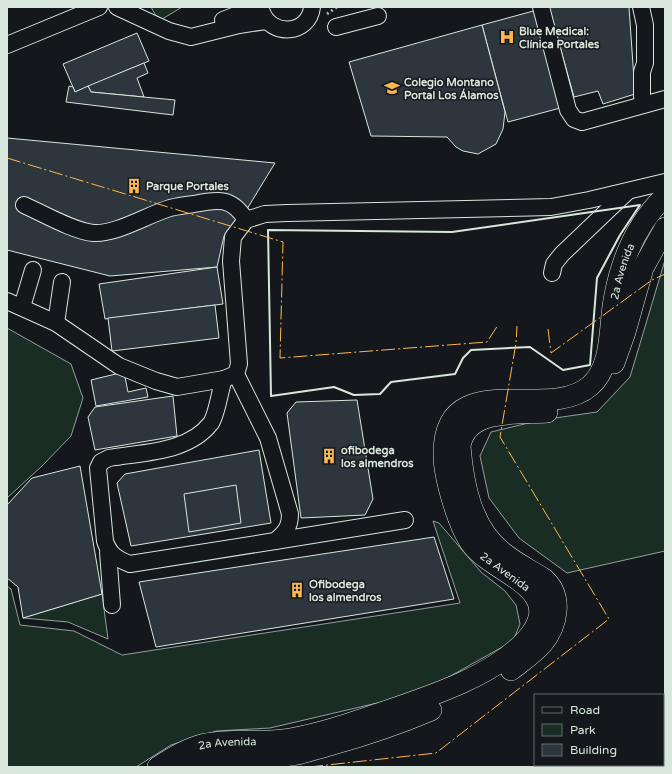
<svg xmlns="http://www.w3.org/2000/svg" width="672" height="774" font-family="'Varela Round',sans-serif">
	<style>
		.green { fill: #1a2d24; stroke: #939e99 }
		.building { fill: #2c363c; stroke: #d8e6dc }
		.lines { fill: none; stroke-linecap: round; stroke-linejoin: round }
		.minor-casing { stroke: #d8e6dc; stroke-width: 18 }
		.major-casing { stroke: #d8e6dc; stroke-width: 22 }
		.minor { stroke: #14181c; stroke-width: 16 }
		.major { stroke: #14181c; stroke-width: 21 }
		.hedge { stroke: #8ac095; stroke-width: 3; stroke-dasharray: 2 3; stroke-linecap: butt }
		.wall { stroke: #d8e6dc; stroke-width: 2 }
		.power { stroke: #ffb74d; stroke-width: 1; stroke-dasharray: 14 3 2 3; stroke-linecap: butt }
		.labels { text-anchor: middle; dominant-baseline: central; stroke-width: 3; stroke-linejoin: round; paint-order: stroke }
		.poi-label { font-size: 11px; font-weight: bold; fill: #d8e6dc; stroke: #14181c; text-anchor: start }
		.street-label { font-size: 11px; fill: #d8e6dc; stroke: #14181c }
	</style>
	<rect width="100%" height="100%" fill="#14181c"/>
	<g class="green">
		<polygon points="151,7 182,7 159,21"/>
		<polygon points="665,260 665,551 567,573 519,538 489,498 480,456 491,432 541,420 597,412 630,377"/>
		<polygon points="7,328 71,364 83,398 71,436 41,467 7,498"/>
		<polygon points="433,521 439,523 481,572 505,591 516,605 520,624 513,641 420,693 270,728 216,731 171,745 136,767 7,767 7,586 11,589 20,625 74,631 122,655 460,603"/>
		<polygon points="102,594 108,639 68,622 23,618"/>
		<polygon points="665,720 665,767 610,767 613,765 663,765 663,722"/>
	</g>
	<g class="building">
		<polygon points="549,7 629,7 635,94 603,104 598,91 574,97"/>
		<polygon points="537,10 564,107 508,122 482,25"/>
		<polygon points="482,25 505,112 503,129 496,144 478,154 463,151 456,147 447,137 371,136 349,62"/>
		<polygon points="137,33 149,61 75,92 63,64"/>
		<polygon points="144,63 148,73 137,78 144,97 91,92 88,86"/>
		<polygon points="69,86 73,87 75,92 88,86 91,92 175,100 173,115 66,102"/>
		<polygon points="7,138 275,163 247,209 224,236 217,267 110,276 7,250"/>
		<polygon points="217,267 223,304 105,319 99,284"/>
		<polygon points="215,305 219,338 112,351 108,318"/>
		<polygon points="124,372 128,392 146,388 148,397 96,406 91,380"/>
		<polygon points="173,396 177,436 95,450 88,417 95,407"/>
		<polygon points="357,400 373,499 365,515 301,518 287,413 296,402"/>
		<polygon points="259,450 271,523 131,546 117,483 125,474"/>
		<polygon points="80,466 102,594 23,618 18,587 7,578 7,505 32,478"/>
		<polygon points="236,485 241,523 189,532 184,494"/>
		<polygon points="434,537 454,599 156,647 139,582"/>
	</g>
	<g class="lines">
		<g class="minor-casing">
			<g id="minor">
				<polyline points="117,7 169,31 191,37 239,25 266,21"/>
				<polyline points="541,7 568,110 574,119 582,122 665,99"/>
				<polyline points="641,7 645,25 645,63 642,72 642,97"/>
				<path d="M262 12C271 37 309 35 312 7"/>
				<polyline points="223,20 256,7"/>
				<polyline points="336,27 378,16"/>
				<polyline points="7,45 99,7"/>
				<path d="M24 205C42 213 75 232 94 233 117 234 147 215 170 208 178 206 186 205 194 204 218 199 232 197 246 220"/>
				<polyline points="552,273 554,264 562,254 627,192"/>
				<polyline points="7,301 56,323 119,366 156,381 177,387 224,379 236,374 239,364 231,261 233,237 246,220 265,214 287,213 551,207 589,200 665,182"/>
				<polyline points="22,307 33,270"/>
				<polyline points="56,323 62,282"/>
				<path d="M224 379C220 390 217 414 211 423 188 453 143 452 109 458L101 462 98 468 105 541C109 554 117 559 130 564L275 541C285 533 290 527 290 514L268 438 236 374"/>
				<polyline points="275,541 405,520"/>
				<polyline points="108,552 112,605"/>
			</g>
		</g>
		<g class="major-casing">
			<g id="major">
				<polyline points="614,363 625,332 643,268 665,228"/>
				<path d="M511 670C521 662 533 654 542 644 558 625 563 596 544 579 530 570 515 563 502 552 471 527 463 484 460 446 466 408 517 414 547 412"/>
				<path id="s1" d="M158 767C170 759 184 750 198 746 225 738 261 744 290 739 320 734 349 724 378 714 425 698 493 677 527 639 569 589 496 575 473 546 459 529 444 477 444 455 443 364 547 423 590 386 613 366 609 327 614 300 621 260 636 224 665 196"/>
				<path d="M187 767C214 752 259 761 292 755 305 753 318 748 330 745 365 735 398 724 431 710"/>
			</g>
		</g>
		<use href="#minor" class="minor"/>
		<use href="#major" class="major"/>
		<polyline class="hedge" points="327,14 337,7"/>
		<polygon class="wall" points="640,205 620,235 597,278 590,365 563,370 530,347 471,350 463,358 455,374 391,382 380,394 354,395 334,387 271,396 268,230 452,232"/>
		<g class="power">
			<polyline points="7,158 283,242 280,358 487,342 498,325"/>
			<polyline points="548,329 551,353 652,280 665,274"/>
			<polyline points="309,767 436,753 609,619 500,437 516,343 517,326"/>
		</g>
	</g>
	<defs>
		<g id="hospital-bare" transform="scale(1.2)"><path d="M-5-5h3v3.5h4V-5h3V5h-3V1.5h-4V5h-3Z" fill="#ffb74d" stroke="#14181c" stroke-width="2.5" paint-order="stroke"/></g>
		<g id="school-bare" transform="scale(1.2)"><path d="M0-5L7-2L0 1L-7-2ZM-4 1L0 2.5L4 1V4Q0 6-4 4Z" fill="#ffb74d" stroke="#14181c" stroke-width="2.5" paint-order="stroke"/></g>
		<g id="building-bare" transform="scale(1.2)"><path d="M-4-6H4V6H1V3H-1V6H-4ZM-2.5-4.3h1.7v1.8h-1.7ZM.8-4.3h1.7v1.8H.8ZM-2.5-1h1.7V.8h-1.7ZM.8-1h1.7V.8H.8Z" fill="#ffb74d" stroke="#14181c" stroke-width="2.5" paint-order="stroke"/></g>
	</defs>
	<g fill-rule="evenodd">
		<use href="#hospital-bare" x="507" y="37"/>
		<use href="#school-bare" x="392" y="88"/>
		<use href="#building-bare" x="134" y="186"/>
		<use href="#building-bare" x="329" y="456"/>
		<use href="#building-bare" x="297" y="590"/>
	</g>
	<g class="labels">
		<g class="poi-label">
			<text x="519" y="31">Blue Medical:<tspan x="519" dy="13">Clínica Portales</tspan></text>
			<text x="404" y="82">Colegio Montano<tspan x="404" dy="13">Portal Los Álamos</tspan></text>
			<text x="146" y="186">Parque Portales</text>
			<text x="341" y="450">ofibodega<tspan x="341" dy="13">los almendros</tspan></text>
			<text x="309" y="584">Ofibodega<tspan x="309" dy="13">los almendros</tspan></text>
		</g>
		<g class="street-label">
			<text stroke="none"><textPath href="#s1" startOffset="926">2a Avenida</textPath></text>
			<text transform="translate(505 572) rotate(36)">2a Avenida</text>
			<text stroke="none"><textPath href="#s1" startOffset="75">2a Avenida</textPath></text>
		</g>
	</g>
	<rect width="672" height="774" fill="none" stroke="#d8e6dc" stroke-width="16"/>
	<rect x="534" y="694" width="130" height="72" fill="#14181c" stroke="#626a69"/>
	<rect x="542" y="707" width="20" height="6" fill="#14181c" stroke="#626a69"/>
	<text x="570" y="714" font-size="12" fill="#d8e6dc">Road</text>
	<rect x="542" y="724" width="20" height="12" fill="#1a2d24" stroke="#626a69"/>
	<text x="570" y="734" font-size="12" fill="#d8e6dc">Park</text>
	<rect x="542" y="744" width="20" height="12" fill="#2c363c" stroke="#626a69"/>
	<text x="570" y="754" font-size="12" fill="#d8e6dc">Building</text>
</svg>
